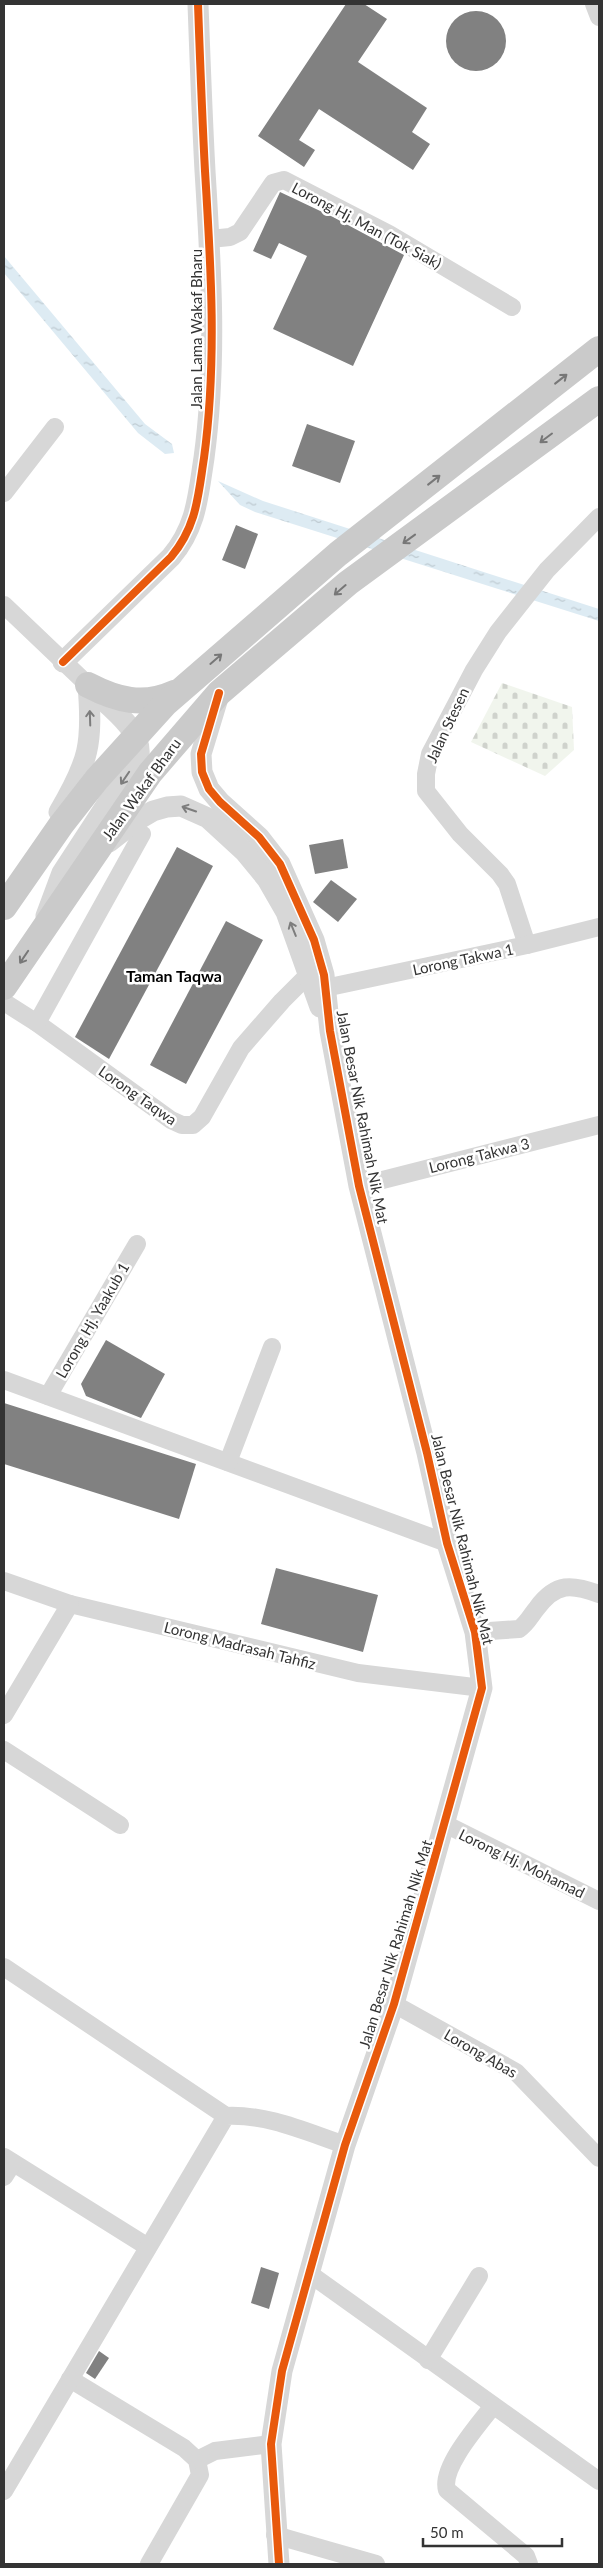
<svg xmlns="http://www.w3.org/2000/svg" width="603" height="2568" font-family="Lato,sans-serif">
	<style>
		.cemetery { fill: url(#cemetery-stones) }
		.water { fill: url(#water-ripples) }
		.building { fill: #818181 }
		.lines { fill: none; stroke-linecap: round; stroke-linejoin: round }
		.minor { stroke: #d7d7d7; stroke-width: 18 }
		.tertiary { stroke: #d7d7d7; stroke-width: 21 }
		.primary { stroke: #cacaca; stroke-width: 26 }
		.cycleway-casing { stroke: #fff; stroke-width: 11 }
		.cycleway { stroke: #e8590c; stroke-width: 8 }
		.oneway { stroke: #777 }
		.oneway2 { stroke: #7d7d7d }
		.labels { text-anchor: middle; dominant-baseline: central; stroke-width: 5; stroke-linejoin: round; paint-order: stroke }
		.street-label { font-size: 15px; fill: #333; stroke: #fff }
		.neighbourhood-label { font-size: 16px; font-weight: bold; fill: #000; stroke: #fff }
	</style>
	<defs>
		<pattern id="cemetery-stones" width="16" height="16" patternUnits="userSpaceOnUse" patternTransform="scale(1.25)"><rect width="16" height="16" fill="#f1f5ed"/><path d="M2 7V4a2 2 0 0 1 4 0v3zM10 15v-3a2 2 0 0 1 4 0v3z" fill="#cfd2cc"/></pattern>
		<pattern id="water-ripples" width="26" height="14" patternUnits="userSpaceOnUse" patternTransform="scale(1.25)"><rect width="26" height="14" fill="#ddebf3"/><path d="M2 4q2-2 4 0t4 0M15 11q2-2 4 0t4 0" fill="none" stroke="#becad1"/></pattern>
	</defs>
	<rect width="100%" height="100%" fill="#fff"/>
	<polygon class="cemetery" points="502,683 572,707 574,750 545,776 471,742"/>
	<g class="water">
		<polygon points="4,256 145,424 172,444 174,453 165,454 138,433 4,273"/>
		<polygon points="218,481 263,501 599,609 599,621 255,512 240,505"/>
	</g>
	<g class="building">
		<polygon points="346,4 364,4 387,19 358,62 427,108 412,132 430,144 413,170 319,109 299,140 315,150 304,167 258,136"/>
		<circle cx="476" cy="41" r="30"/>
		<polygon points="280,192 333,217 404,255 353,366 273,329 307,256 279,243 271,259 253,251"/>
		<polygon points="307,424 355,441 340,483 292,466"/>
		<polygon points="236,525 258,534 245,569 222,560"/>
		<polygon points="343,839 348,868 315,874 309,845"/>
		<polygon points="177,847 213,866 109,1059 75,1037"/>
		<polygon points="331,880 357,899 338,922 313,902"/>
		<polygon points="226,921 263,940 186,1084 150,1065"/>
		<polygon points="106,1340 165,1374 141,1418 86,1396 81,1384"/>
		<polygon points="4,1403 196,1464 179,1519 4,1464"/>
		<polygon points="276,1568 378,1595 363,1652 261,1624"/>
		<polygon points="261,2267 279,2273 269,2309 251,2303"/>
		<polygon points="99,2351 109,2358 95,2379 86,2373"/>
	</g>
	<g class="lines">
		<g class="minor">
			<polyline points="594,4 599,17"/>
			<polyline points="210,239 230,237 240,232 273,183 284,180 389,234 512,307"/>
			<polyline points="4,493 55,427"/>
			<polyline points="4,605 88,685"/>
			<polyline points="527,945 507,884 500,874 460,834 426,791 426,774 430,754 474,670 498,632 547,570 599,517"/>
			<polyline points="325,988 527,945 599,927"/>
			<polyline points="4,1002 37,1023 171,1120 182,1125 193,1125 202,1117 241,1048 282,1001 307,976"/>
			<polyline points="37,1023 142,834"/>
			<polyline points="359,1186 599,1125"/>
			<polyline points="4,1380 447,1543"/>
			<polyline points="48,1396 137,1244"/>
			<polyline points="228,1462 272,1347"/>
			<polyline points="4,1581 70,1604 358,1673 482,1688"/>
			<path d="M475 1632 519 1629C527 1624 531 1615 537 1608 556 1582 572 1584 599 1594"/>
			<polyline points="4,1715 70,1604"/>
			<polyline points="4,1750 120,1825"/>
			<polyline points="445,1824 599,1901"/>
			<polyline points="4,1967 226,2116"/>
			<polyline points="394,2004 516,2072 599,2158"/>
			<polyline points="4,2157 148,2247"/>
			<polyline points="4,2177 13,2163"/>
			<polyline points="310,2274 599,2481"/>
			<polyline points="428,2360 479,2276"/>
			<polyline points="70,2379 184,2448 197,2460 200,2475 149,2564"/>
			<path d="M493 2406C479 2424 440 2468 447 2490L526 2556 529 2564"/>
			<polyline points="197,2460 215,2451 271,2444"/>
			<path d="M4 2491 226 2116C268 2114 306 2132 345 2145"/>
			<polyline points="275,2535 376,2564"/>
		</g>
		<g class="tertiary">
			<path d="M63 662 171 557C197 526 198 496 204 458 217 362 211 267 205 171 202 115 200 59 198 4"/>
			<polyline points="218,698 201,754 202,772 209,789 220,802 259,837 280,864 314,940 324,975 330,1031 359,1186 427,1453 447,1543 475,1632 482,1688 394,2004 345,2145 282,2371 271,2444 279,2564"/>
			<path d="M59 812C89 761 93 744 88 685"/>
			<polyline points="109,842 136,821 153,811 167,807 181,806 208,818 245,852 267,879 286,912 320,1007"/>
			<path d="M46 916 62 873 139 755C142 729 108 706 91 689"/>
		</g>
		<g class="primary">
			<path d="M88 685C117 700 143 707 174 693"/>
			<polyline points="4,907 61,825 97,779 165,704 338,554 599,349"/>
			<polyline points="4,987 150,773 219,693 348,583 599,399"/>
		</g>
		<g class="cycleway-casing">
			<g id="cycleway">
				<path d="M63 662 171 557C197 526 198 496 204 458 217 362 211 267 205 171 202 115 200 59 198 4"/>
				<polyline points="219,693 201,754 202,772 209,789 220,802 259,837 280,864 314,940 324,975 330,1031 359,1186 427,1453 447,1543 475,1632 482,1688 394,2004 345,2145 282,2371 271,2444 279,2564"/>
			</g>
		</g>
		<use href="#cycleway" class="cycleway"/>
	</g>
	<defs><path id="oneway-shaft" d="M-6 0H5M1.5-3L5.5 0L1.5 3" fill="none" stroke-width="1.6" stroke-linecap="round" stroke-linejoin="round" transform="scale(1.25)"/></defs>
	<g class="oneway">
		<use href="#oneway-shaft" transform="translate(561 379) rotate(-38)"/>
		<use href="#oneway-shaft" transform="translate(546 438) rotate(143)"/>
		<use href="#oneway-shaft" transform="translate(434 480) rotate(-38)"/>
		<use href="#oneway-shaft" transform="translate(409 539) rotate(144)"/>
		<use href="#oneway-shaft" transform="translate(340 590) rotate(139)"/>
		<use href="#oneway-shaft" transform="translate(216 659) rotate(-41)"/>
		<use href="#oneway-shaft" transform="translate(24 957) rotate(124)"/>
	</g>
	<g class="oneway2">
		<use href="#oneway-shaft" transform="translate(90 718) rotate(-92)"/>
		<use href="#oneway-shaft" transform="translate(125 778) rotate(124)"/>
		<use href="#oneway-shaft" transform="translate(189 809) rotate(-161)"/>
		<use href="#oneway-shaft" transform="translate(293 929) rotate(-112)"/>
	</g>
	<g class="labels">
		<g class="street-label">
			<text transform="translate(367 225) rotate(28)">Lorong Hj. Man (Tok Siak)</text>
			<text transform="translate(196 329) rotate(-90)">Jalan Lama Wakaf Bharu</text>
			<text transform="translate(447 725) rotate(-65)">Jalan Stesen</text>
			<text transform="translate(141 789) rotate(-54)">Jalan Wakaf Bharu</text>
			<text transform="translate(463 959) rotate(-12)">Lorong Takwa 1</text>
			<text transform="translate(138 1095) rotate(35)">Lorong Taqwa</text>
			<text transform="translate(363 1117) rotate(79)">Jalan Besar Nik Rahimah Nik Mat</text>
			<text transform="translate(479 1155) rotate(-14)">Lorong Takwa 3</text>
			<text transform="translate(92 1320) rotate(-60)">Lorong Hj. Yaakub 1</text>
			<text transform="translate(463 1539) rotate(76)">Jalan Besar Nik Rahimah Nik Mat</text>
			<text transform="translate(240 1645) rotate(14)">Lorong Madrasah Tahfiz</text>
			<text transform="translate(522 1863) rotate(26)">Lorong Hj. Mohamad</text>
			<text transform="translate(395 1944) rotate(-73)">Jalan Besar Nik Rahimah Nik Mat</text>
			<text transform="translate(481 2053) rotate(30)">Lorong Abas</text>
		</g>
		<g class="neighbourhood-label">
			<text x="174" y="975">Taman Taqwa</text>
		</g>
	</g>
	<rect width="603" height="2568" fill="none" stroke="#333333" stroke-width="10"/>
	<path d="M423 2538v8h139v-8" fill="none" stroke="#333333" stroke-width="2.5"/>
	<text x="430" y="2538" font-size="15" fill="#333333" stroke="#ffffff" stroke-width="4" paint-order="stroke">50 m</text>
</svg>
